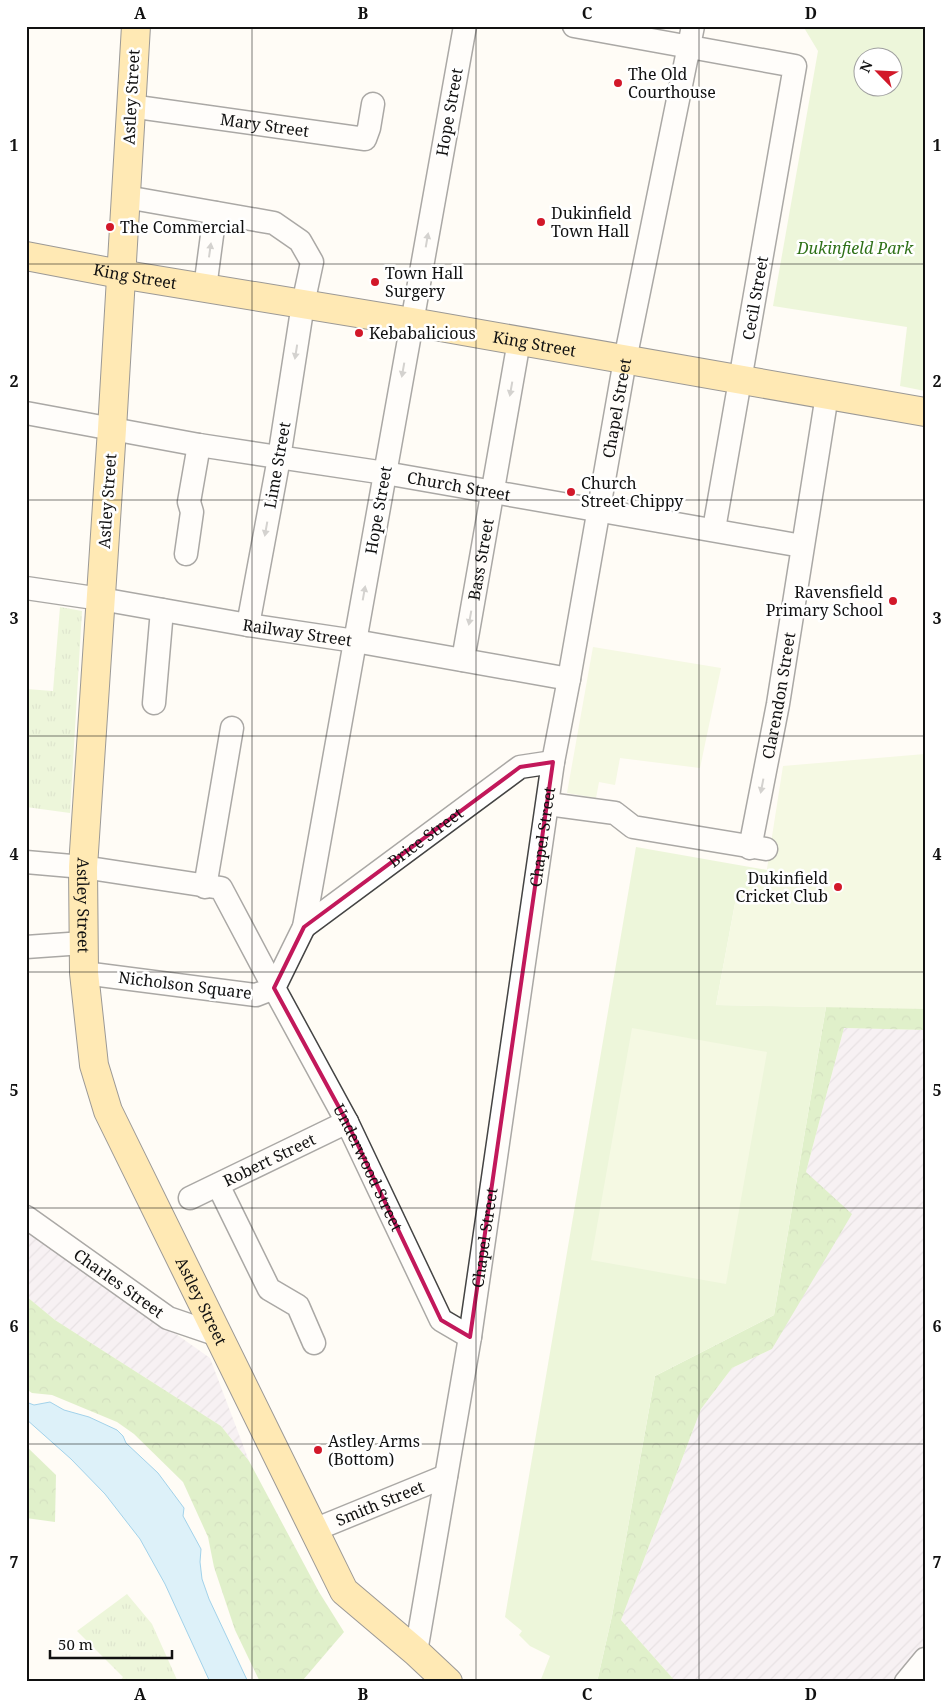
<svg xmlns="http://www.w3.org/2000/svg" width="951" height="1708" font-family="'Noto Serif',serif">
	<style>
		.industrial { fill: url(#industrial-furrows) }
		.grass { fill: url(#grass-tufts) }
		.forest { fill: url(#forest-crowns) }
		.park { fill: #d7efb9; fill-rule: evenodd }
		.pitch { fill: #e9f5cc }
		.water { fill: #b3e4fc; stroke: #32a0dc }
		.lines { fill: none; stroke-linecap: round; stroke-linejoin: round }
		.minor-casing { stroke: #444; stroke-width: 25 }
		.major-casing { stroke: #222; stroke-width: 30 }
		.minor { stroke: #fff; stroke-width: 22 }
		.major { stroke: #ffd265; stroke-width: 28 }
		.oneway { fill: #a0a0a0 }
		.marked { fill: none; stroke: #c2185b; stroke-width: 4; stroke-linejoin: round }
		.grid { fill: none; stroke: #111; stroke-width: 1; stroke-opacity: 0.55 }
		.poi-dot { fill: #d21829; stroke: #fff; stroke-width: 2 }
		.labels { text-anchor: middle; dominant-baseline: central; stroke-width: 5; stroke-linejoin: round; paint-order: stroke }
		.poi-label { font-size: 16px; fill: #111; stroke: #fff; text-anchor: start }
		.street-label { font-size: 16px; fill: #111; stroke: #fff }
		.park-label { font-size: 16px; font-style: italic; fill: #2f7118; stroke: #fff }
		.neatline { fill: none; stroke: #111; stroke-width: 2 }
		.grid-label { font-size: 16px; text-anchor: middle; font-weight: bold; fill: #111 }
	</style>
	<defs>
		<pattern id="industrial-furrows" width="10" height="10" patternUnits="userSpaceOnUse" patternTransform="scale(1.25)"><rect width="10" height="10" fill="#eee5f0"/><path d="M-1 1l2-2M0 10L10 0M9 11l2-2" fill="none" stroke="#cbc3cd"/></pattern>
		<pattern id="grass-tufts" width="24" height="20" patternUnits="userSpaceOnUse" patternTransform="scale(1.25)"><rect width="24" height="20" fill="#d7efb9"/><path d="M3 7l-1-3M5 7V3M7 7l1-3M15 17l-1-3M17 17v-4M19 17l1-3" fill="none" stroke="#b8cc9e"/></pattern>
		<pattern id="forest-crowns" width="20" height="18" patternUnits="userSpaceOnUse" patternTransform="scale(1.25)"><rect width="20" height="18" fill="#bbe296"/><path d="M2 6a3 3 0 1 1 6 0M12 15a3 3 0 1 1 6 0" fill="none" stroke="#a0c180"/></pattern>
	</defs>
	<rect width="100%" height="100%" fill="#fffcf5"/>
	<g class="industrial">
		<polygon points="844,1028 925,1030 925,1682 676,1682 621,1620 701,1409 732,1368 772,1349 806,1172"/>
		<polygon points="26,1228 210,1358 249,1461 221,1426 55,1320 26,1296"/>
	</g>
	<g class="grass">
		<polygon points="60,607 82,611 70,813 26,807 26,689 53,691"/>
		<polygon points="127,1594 152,1624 178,1682 119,1682 123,1677 77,1631"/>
	</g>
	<g class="forest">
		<polygon points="834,998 925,1008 925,1030 844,1028 806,1172 852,1214 772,1349 732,1368 701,1409 621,1620 676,1682 597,1682 612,1616 655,1376 774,1315 826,1007"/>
		<polygon points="26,1296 55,1320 221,1426 249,1461 319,1592 344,1632 303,1680 304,1682 260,1682 235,1630 214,1567 208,1537 183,1482 134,1434 117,1422 52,1395 32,1393 26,1389"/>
		<polygon points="26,1446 56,1475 55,1522 26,1518"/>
	</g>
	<g class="park">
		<path d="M803 26H925V391L900 386 907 327 773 306 818 51ZM864 58H894V88H864Z"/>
		<polygon points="636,847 767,870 766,875 736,898 716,1005 826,1007 774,1315 655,1376 612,1616 597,1682 540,1682 550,1656 530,1646 519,1635 522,1631 505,1617"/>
	</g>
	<g class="pitch">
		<polygon points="593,647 721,668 700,768 620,758 615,785 599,782 596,798 567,793"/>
		<polygon points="925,754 925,1009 716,1005 736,898 766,875 783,766"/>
		<polygon points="632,1028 767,1052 726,1284 591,1260"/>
	</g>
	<polygon class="water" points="26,1402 34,1405 50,1402 64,1410 89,1417 117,1430 123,1436 126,1443 158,1473 184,1508 183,1516 201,1549 200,1562 202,1579 209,1599 248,1682 210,1682 165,1584 140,1539 105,1494 71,1459 26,1419"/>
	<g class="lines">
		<g class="minor-casing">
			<g id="minor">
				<path id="s1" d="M465 26 304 927 274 988 347 1122 441 1320 470 1337"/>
				<polyline points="574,26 795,66 714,529"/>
				<path id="s2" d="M130 106 365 139 369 128 373 104"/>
				<polyline points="126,197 274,223 300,241 312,262 303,304 279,458 248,625"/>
				<polyline points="205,288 215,213"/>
				<path id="s3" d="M26 413 199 445 385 473 802 546"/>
				<polyline points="186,554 192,512 189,502 199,445"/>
				<path id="s4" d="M26 588 101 599 248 625 355 641 569 679"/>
				<path id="s5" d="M463 660 519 341"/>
				<polyline points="154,703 162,610"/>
				<polyline points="548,804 615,813 633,827 766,849"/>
				<path id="s6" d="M750 848 778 704 827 395"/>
				<polyline points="26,862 83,867 221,888 274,988 256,995 84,973"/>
				<polyline points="205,887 232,728"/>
				<path id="s7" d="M304 927 520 767 553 762"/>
				<polyline points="26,947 83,943"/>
				<polyline points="218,1185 269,1289 298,1306 314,1343"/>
				<path id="s8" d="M190 1198 347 1122"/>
				<path id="s9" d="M26 1217 168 1318 218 1335"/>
				<path id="s10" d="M314 1530 446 1476"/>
				<path id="s11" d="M416 1652 470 1337 553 762 569 679 625 360 693 26"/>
				<polyline points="906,1682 925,1659"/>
			</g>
		</g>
		<g class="major-casing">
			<g id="major">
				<path id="s12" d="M136 26 112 429 83 867 84 973 94 1065 108 1111 344 1591 416 1652 448 1682"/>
				<path id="s13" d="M26 256 120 274 412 322 925 412"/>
			</g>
		</g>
		<use href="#minor" class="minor"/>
		<use href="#major" class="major"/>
	</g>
	<defs><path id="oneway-solid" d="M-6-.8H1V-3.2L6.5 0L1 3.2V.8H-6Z" transform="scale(1.25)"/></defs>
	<g class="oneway">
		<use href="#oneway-solid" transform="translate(427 240) rotate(-80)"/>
		<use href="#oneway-solid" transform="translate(210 250) rotate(-82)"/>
		<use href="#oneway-solid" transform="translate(296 352) rotate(99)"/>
		<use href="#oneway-solid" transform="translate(403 370) rotate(100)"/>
		<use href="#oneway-solid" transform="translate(511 389) rotate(100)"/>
		<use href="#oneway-solid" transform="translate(266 529) rotate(100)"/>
		<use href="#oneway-solid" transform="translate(364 593) rotate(-80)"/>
		<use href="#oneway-solid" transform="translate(470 618) rotate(100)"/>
		<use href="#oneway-solid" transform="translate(762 786) rotate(101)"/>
	</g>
	<path d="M0 0H951V1708H0ZM553 762 470 1337 441 1320 347 1122 274 988 304 927 520 767Z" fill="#fffcf5" fill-opacity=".55" fill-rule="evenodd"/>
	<path class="marked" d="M553 762 470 1337 441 1320 347 1122 274 988 304 927 520 767Z"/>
	<path class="grid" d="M252 26V1682M476 26V1682M699 26V1682M26 264H925M26 500H925M26 736H925M26 972H925M26 1208H925M26 1444H925"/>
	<g class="poi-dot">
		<circle cx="618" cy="83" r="5"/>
		<circle cx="541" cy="222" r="5"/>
		<circle cx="110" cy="227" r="5"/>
		<circle cx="375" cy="282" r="5"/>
		<circle cx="359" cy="333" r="5"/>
		<circle cx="571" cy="492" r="5"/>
		<circle cx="893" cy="601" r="5"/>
		<circle cx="838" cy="887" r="5"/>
		<circle cx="318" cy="1450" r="5"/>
	</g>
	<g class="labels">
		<g class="poi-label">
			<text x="628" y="74">The Old<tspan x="628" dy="18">Courthouse</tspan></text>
			<text x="551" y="213">Dukinfield<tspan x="551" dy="18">Town Hall</tspan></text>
			<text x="120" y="227">The Commercial</text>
			<text x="385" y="273">Town Hall<tspan x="385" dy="18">Surgery</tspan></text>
			<text x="369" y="333">Kebabalicious</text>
			<text x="581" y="483">Church<tspan x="581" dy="18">Street Chippy</tspan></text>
			<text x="883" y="592" text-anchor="end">Ravensfield<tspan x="883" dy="18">Primary School</tspan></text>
			<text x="828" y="878" text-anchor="end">Dukinfield<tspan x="828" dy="18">Cricket Club</tspan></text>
			<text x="328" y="1441">Astley Arms<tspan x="328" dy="18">(Bottom)</tspan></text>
		</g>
		<g class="street-label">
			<text transform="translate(131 97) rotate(-87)">Astley Street</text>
			<text transform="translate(449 112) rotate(-80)">Hope Street</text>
			<text stroke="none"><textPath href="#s2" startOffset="136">Mary Street</textPath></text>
			<text stroke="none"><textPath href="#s13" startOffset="111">King Street</textPath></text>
			<text transform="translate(755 298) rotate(-80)">Cecil Street</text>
			<text stroke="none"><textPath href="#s13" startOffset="516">King Street</textPath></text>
			<text stroke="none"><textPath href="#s11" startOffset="1260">Chapel Street</textPath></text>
			<text transform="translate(277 465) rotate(-80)">Lime Street</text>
			<text stroke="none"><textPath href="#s3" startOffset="439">Church Street</textPath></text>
			<text transform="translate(107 501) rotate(-86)">Astley Street</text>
			<text transform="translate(378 510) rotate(-80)">Hope Street</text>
			<text stroke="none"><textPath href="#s5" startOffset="102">Bass Street</textPath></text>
			<text stroke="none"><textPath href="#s4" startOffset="275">Railway Street</textPath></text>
			<text stroke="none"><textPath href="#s6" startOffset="155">Clarendon Street</textPath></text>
			<text stroke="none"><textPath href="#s7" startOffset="151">Brice Street</textPath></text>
			<text stroke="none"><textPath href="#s11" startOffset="825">Chapel Street</textPath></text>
			<text stroke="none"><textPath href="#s12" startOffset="881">Astley Street</textPath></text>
			<text transform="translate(185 985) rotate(7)">Nicholson Square</text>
			<text stroke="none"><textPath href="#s8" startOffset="88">Robert Street</textPath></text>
			<text stroke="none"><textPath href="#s1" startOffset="1186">Underwood Street</textPath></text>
			<text stroke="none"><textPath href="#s11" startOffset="420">Chapel Street</textPath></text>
			<text stroke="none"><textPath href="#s9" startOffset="114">Charles Street</textPath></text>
			<text stroke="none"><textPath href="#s12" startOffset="1301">Astley Street</textPath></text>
			<text stroke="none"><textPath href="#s10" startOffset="71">Smith Street</textPath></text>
		</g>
		<g class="park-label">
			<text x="855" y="248">Dukinfield Park</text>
		</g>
	</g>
	<rect width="951" height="1708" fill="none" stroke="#ffffff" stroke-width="55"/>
	<g transform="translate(878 72) rotate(294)"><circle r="24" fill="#ffffff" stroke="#a0a0a0"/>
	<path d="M0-4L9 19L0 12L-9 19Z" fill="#d21829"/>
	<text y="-8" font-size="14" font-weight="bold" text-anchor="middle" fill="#111111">N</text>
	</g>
	<path d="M50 1650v8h122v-8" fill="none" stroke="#111111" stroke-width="2.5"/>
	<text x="58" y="1650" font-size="15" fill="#111111" stroke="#ffffff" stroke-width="4" paint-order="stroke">50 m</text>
	<rect x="28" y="28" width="896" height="1652" class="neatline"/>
	<g class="grid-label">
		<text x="140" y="19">A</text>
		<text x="363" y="19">B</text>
		<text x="587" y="19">C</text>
		<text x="811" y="19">D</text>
		<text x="14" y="151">1</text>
		<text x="937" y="151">1</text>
		<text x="14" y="387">2</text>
		<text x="937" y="387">2</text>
		<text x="14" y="624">3</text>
		<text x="937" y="624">3</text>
		<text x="14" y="860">4</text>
		<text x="937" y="860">4</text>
		<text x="14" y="1096">5</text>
		<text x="937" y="1096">5</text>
		<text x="14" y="1332">6</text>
		<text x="937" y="1332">6</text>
		<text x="14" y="1568">7</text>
		<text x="937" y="1568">7</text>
		<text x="140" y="1700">A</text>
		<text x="363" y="1700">B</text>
		<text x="587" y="1700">C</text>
		<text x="811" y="1700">D</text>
	</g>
</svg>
